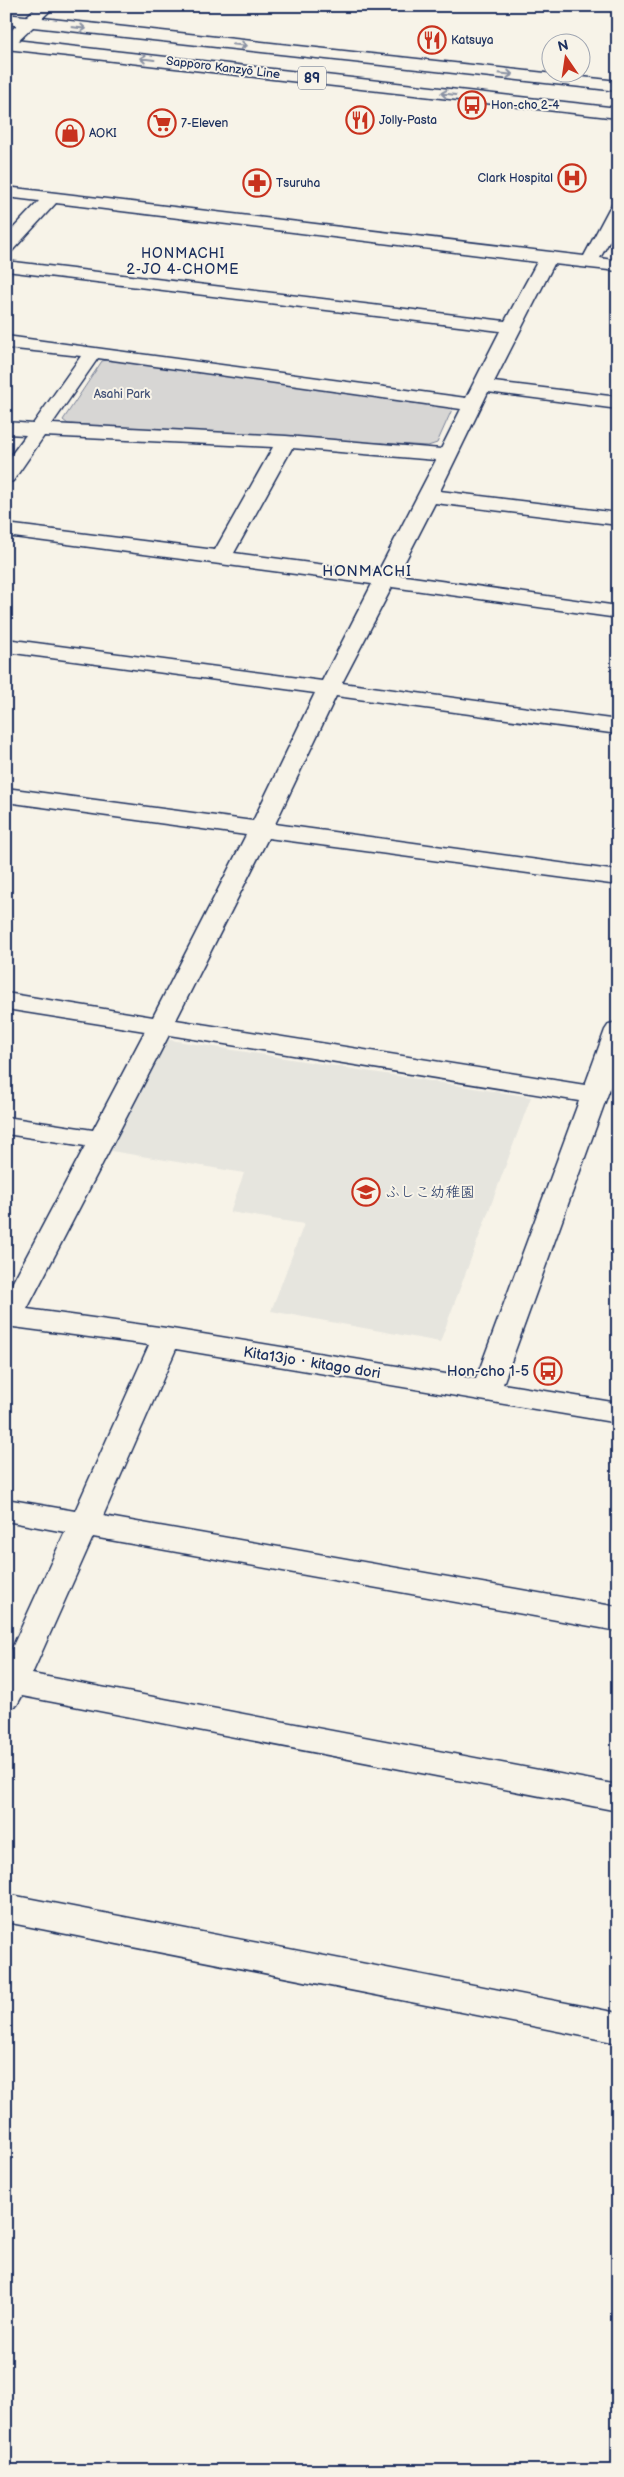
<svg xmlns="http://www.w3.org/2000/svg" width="624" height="2477" font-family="'Balsamiq Sans','Klee One',sans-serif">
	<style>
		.built { fill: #e6e5de }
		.green { fill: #d7d6d4; stroke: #798299 }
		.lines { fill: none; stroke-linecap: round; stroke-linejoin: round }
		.minor-casing { stroke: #1b2f5e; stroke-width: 3 }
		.major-casing { stroke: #1b2f5e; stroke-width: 3 }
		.minor { fill: #f7f3e8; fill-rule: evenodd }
		.major { fill: #f7f3e8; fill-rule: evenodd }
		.oneway { stroke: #8991a3 }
		.labels { text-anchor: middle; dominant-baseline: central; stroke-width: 4; stroke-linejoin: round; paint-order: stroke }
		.far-poi-label { font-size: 12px; fill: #1b2f5e; stroke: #f7f3e8; text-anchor: start }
		.far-street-label { font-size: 12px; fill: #1b2f5e; stroke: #f7f3e8 }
		.far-park-label { font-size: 12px; fill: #415076; stroke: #f7f3e8 }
		.shield { fill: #f7f3e8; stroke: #5d6a87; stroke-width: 1 }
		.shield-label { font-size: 14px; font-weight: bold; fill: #1b2f5e }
		.far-neighbourhood-label { font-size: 14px; letter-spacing: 1px; fill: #1b2f5e; stroke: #f7f3e8 }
		.far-quarter-label { font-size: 15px; letter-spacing: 1px; fill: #1b2f5e; stroke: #f7f3e8 }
		.poi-label { font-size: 15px; fill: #1b2f5e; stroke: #f7f3e8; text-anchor: start }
		.street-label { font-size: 15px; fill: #1b2f5e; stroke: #f7f3e8 }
	</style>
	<rect width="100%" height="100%" fill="#f7f3e8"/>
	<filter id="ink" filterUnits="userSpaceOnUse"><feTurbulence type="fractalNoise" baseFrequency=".02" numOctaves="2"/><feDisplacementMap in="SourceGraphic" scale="10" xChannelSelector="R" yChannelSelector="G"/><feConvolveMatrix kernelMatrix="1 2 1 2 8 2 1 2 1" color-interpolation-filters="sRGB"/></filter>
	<g filter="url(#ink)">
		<polygon class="built" points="164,1039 531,1097 440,1342 271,1311 304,1224 230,1212 244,1173 111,1151"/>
		<polygon class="green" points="112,359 454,405 437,443 428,446 68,424 63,420 102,361"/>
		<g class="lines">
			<g class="minor-casing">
				<g id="minor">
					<polygon points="38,6 55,6 12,47 6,49 6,35"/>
					<path d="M6 187 584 256 609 209 612 205 618 204V226L600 258 618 261V271L554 264 494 382 618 397V409L488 392 440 491 618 513V525L435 503 398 575 618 606V618L392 587 342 683 618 720V734L336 696 275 824 618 871V885L268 838 176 1020 585 1085 605 1030 609 1024 618 1022V1066L503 1384 618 1403V1423L176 1349 103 1516 618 1607V1631L93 1537 32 1674 618 1785V1811L22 1696 17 1705 6 1708V1661L65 1532 6 1521V1499L75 1511 149 1345 6 1326V1295L85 1146 6 1134V1117L93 1130 145 1031 6 1009V993L153 1017 246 835 6 802V788L253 821 315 693 6 652V639L322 681 372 584 6 536V524L215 550 273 447 44 436 13 481 6 483V462L26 435 6 434V422L33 424 81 356 6 348V336L466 398 500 331 6 271V261L505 321 537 262 56 203 12 251 6 252V236L39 201 6 197ZM98 358 461 409 441 449 286 436 52 424ZM292 448 436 460 378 572 234 553ZM169 1035 579 1101 476 1379 166 1328 27 1309Z"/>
					<polygon points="6,1894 618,2013 618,2043 6,1922"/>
				</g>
			</g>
			<g class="major-casing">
				<g id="major">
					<polygon points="6,14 618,81 618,91 6,24"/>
					<polygon points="6,39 618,108 618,118 6,49"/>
				</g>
			</g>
			<use href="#minor" class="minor"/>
			<use href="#major" class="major"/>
		</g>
		<defs><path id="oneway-shaft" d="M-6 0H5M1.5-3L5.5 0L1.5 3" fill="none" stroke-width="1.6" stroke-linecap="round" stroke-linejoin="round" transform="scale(1.25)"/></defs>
		<g class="oneway">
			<use href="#oneway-shaft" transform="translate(79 28) rotate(7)"/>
			<use href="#oneway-shaft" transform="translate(240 45) rotate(6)"/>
			<use href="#oneway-shaft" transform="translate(147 59) rotate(-173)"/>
			<use href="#oneway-shaft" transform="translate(506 74) rotate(6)"/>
			<use href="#oneway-shaft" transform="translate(448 94) rotate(-173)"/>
		</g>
	</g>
	<defs>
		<g id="restaurant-ring" transform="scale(1.4375)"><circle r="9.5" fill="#f7f3e8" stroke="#c8321e" stroke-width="1.5"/><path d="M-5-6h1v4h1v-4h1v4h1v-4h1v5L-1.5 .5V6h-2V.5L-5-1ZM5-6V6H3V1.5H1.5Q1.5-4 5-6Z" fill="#c8321e"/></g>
		<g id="bus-ring" transform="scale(1.4375)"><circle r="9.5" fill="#f7f3e8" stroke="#c8321e" stroke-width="1.5"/><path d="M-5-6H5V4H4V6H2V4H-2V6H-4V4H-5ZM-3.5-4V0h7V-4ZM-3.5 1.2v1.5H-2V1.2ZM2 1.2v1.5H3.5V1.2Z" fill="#c8321e"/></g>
		<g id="supermarket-ring" transform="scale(1.4375)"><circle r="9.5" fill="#f7f3e8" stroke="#c8321e" stroke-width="1.5"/><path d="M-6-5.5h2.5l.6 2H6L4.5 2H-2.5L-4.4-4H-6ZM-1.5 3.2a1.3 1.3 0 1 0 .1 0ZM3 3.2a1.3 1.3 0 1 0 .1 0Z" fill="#c8321e"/></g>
		<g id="shop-ring" transform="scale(1.4375)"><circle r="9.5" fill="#f7f3e8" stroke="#c8321e" stroke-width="1.5"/><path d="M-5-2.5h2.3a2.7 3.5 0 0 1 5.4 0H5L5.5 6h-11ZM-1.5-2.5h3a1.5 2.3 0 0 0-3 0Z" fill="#c8321e"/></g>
		<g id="hospital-ring" transform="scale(1.4375)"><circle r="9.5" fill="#f7f3e8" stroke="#c8321e" stroke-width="1.5"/><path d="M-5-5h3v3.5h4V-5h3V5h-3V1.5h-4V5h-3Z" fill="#c8321e"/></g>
		<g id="pharmacy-ring" transform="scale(1.4375)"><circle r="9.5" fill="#f7f3e8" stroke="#c8321e" stroke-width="1.5"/><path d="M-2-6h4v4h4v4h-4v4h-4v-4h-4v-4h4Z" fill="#c8321e"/></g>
		<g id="school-ring" transform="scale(1.4375)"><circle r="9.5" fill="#f7f3e8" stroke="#c8321e" stroke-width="1.5"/><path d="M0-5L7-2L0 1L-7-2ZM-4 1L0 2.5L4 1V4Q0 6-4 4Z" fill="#c8321e"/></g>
	</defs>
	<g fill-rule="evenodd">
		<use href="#restaurant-ring" x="432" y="40"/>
		<use href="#bus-ring" x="472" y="105"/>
		<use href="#restaurant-ring" x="360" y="120"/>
		<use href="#supermarket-ring" x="162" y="123"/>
		<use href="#shop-ring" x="70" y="133"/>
		<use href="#hospital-ring" x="572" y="178"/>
		<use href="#pharmacy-ring" x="257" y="183"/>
		<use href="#school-ring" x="366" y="1192"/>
		<use href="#bus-ring" x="548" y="1371"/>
	</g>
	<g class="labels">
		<g class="far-poi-label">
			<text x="451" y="40">Katsuya</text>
			<text x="491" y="105">Hon-cho 2-4</text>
			<text x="379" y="120">Jolly-Pasta</text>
			<text x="181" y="123">7-Eleven</text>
			<text x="89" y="133">AOKI</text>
			<text x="553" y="178" text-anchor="end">Clark Hospital</text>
			<text x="276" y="183">Tsuruha</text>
		</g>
		<g class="far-street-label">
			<text transform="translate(223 68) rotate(7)">Sapporo Kanzyō Line</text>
		</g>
		<g class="far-park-label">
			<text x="122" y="394">Asahi Park</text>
		</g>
		<rect class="shield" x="298" y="66.5" width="28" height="23" rx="4"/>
		<g class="shield-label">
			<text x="312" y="78">89</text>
		</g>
		<g class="far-neighbourhood-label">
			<text x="183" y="253">HONMACHI<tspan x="183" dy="16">2-JO 4-CHOME</tspan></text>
		</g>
		<g class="far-quarter-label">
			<text x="367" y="571">HONMACHI</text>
		</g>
		<g class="poi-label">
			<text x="385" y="1192">ふしこ幼稚園</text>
			<text x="529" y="1371" text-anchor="end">Hon-cho 1-5</text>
		</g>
		<g class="street-label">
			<text transform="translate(312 1363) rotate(9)">Kita13jo・kitago dori</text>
		</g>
	</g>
	<rect width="624" height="2477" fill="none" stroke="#f7f3e8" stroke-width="25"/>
	<rect x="12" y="12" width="599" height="2452" fill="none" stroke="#1b2f5e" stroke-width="2" filter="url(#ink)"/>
	<g transform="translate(566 58) rotate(347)"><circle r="24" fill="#f7f3e8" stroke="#9fa5b1"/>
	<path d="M0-4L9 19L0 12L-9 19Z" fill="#c8321e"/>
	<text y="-8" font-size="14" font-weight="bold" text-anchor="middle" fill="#1b2f5e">N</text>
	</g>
</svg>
